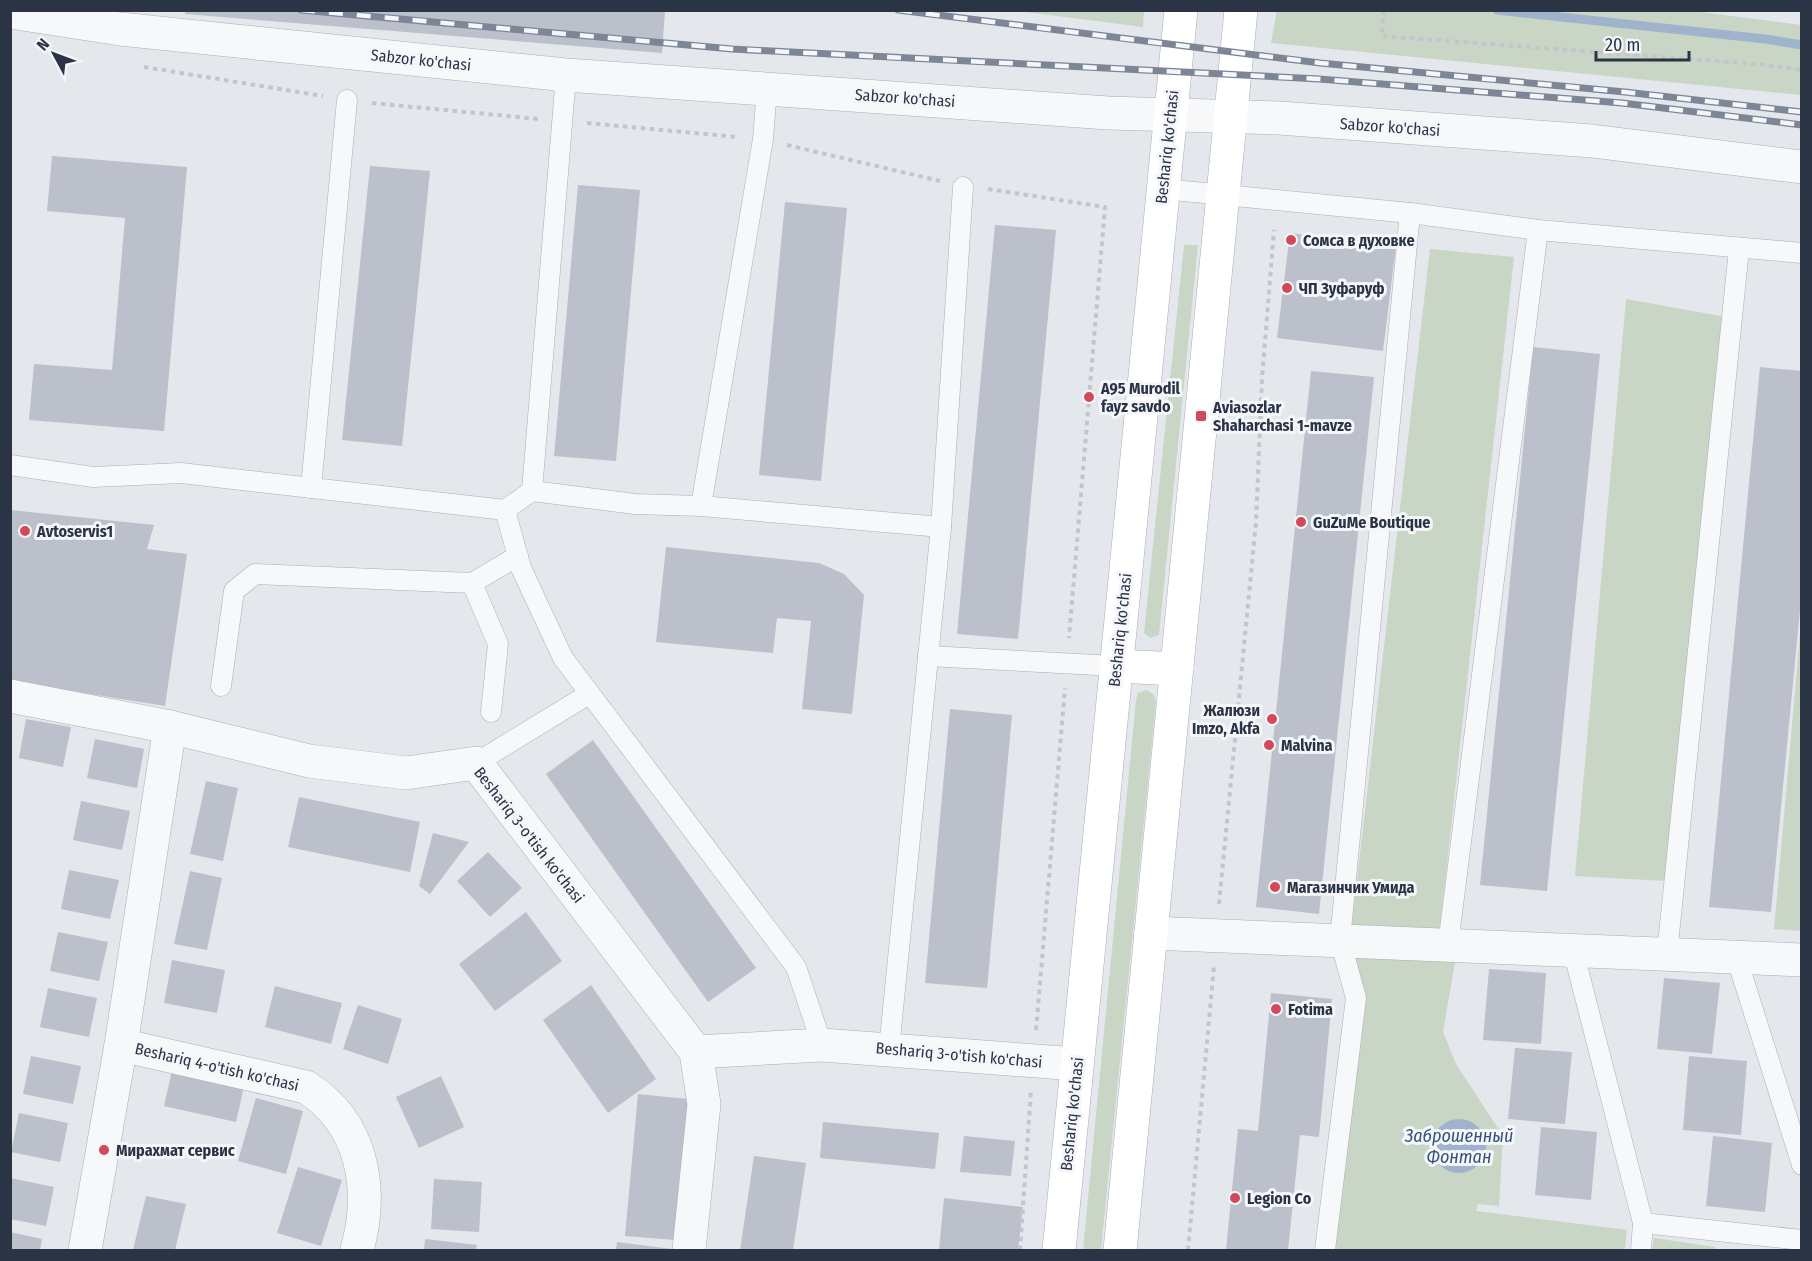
<svg xmlns="http://www.w3.org/2000/svg" width="1812" height="1261" font-family="'Fira Sans Condensed',sans-serif">
	<style>
		.green { fill: #c9d6c5 }
		.water { fill: #9fb4cc }
		.lines { fill: none; stroke-linecap: round; stroke-linejoin: round }
		.stream { stroke: #9fb4cc; stroke-width: 9 }
		.building { fill: #bbc0ca }
		.service-casing { stroke: #a9aeb7; stroke-width: 21 }
		.minor-casing { stroke: #a9aeb7; stroke-width: 34 }
		.tertiary-casing { stroke: #a9aeb7; stroke-width: 34 }
		.secondary-casing { stroke: #a9aeb7; stroke-width: 34 }
		.path { stroke: #c2c5cb; stroke-width: 4; stroke-dasharray: 4.5 4.5; stroke-linecap: butt }
		.service { stroke: #f7f8fa; stroke-width: 20 }
		.minor { stroke: #f7f8fa; stroke-width: 33 }
		.tertiary { stroke: #f7f8fa; stroke-width: 33 }
		.secondary { stroke: #fff; stroke-width: 33 }
		.rail-casing { stroke: #7d8696; stroke-width: 7 }
		.rail { stroke: #f4f6f9; stroke-width: 4.5; stroke-dasharray: 14; stroke-linecap: butt }
		.poi-dot { fill: #d1495b; stroke: #f4f6f9; stroke-width: 2 }
		.labels { text-anchor: middle; dominant-baseline: central; stroke-width: 6; stroke-linejoin: round; paint-order: stroke }
		.street-label { font-size: 16px; fill: #2b3445; stroke: #f4f6f9 }
		.poi-label { font-size: 16px; font-weight: bold; fill: #2b3445; stroke: #f4f6f9; text-anchor: start }
		.water-label { font-size: 18px; font-style: italic; fill: #34527a; stroke: #f4f6f9 }
	</style>
	<rect width="100%" height="100%" fill="#e4e7ec"/>
	<g class="green">
		<polygon points="1277,10 1685,10 1801,25 1801,95 1271,43"/>
		<polygon points="1018,11 1144,11 1143,27"/>
		<polygon points="1184,245 1198,245 1159,635 1150,638 1144,633"/>
		<polygon points="1430,249 1514,257 1439,936 1351,932"/>
		<polygon points="1626,299 1726,317 1666,881 1575,876"/>
		<polygon points="1801,623 1802,930 1801,931 1774,929"/>
		<polygon points="1146,690 1153,694 1156,701 1101,1250 1083,1250 1136,700 1138,693"/>
		<polygon points="1340,940 1455,962 1443,1032 1456,1064 1503,1136 1499,1206 1478,1204 1476,1211 1627,1230 1625,1250 1325,1250 1356,998"/>
		<polygon points="1654,1238 1715,1247 1715,1250 1652,1250"/>
	</g>
	<circle class="water" cx="1459" cy="1146" r="27"/>
	<g class="lines">
		<polyline class="stream" points="1497,10 1765,39 1802,45"/>
	</g>
	<g class="building">
		<polygon points="185,10 665,10 662,53 185,14"/>
		<polygon points="52,156 187,167 164,431 29,420 34,364 112,370 125,218 47,211"/>
		<polygon points="370,166 430,171 402,446 342,440"/>
		<polygon points="578,185 640,190 616,461 554,456"/>
		<polygon points="785,202 847,208 821,481 759,475"/>
		<polygon points="995,225 1056,230 1018,639 957,634"/>
		<polygon points="1290,233 1396,246 1383,351 1277,338"/>
		<polygon points="1533,347 1600,354 1547,891 1480,885"/>
		<polygon points="1760,367 1802,371 1802,589 1771,912 1709,907"/>
		<polygon points="1311,371 1374,377 1319,914 1256,907"/>
		<polygon points="10,510 154,525 147,549 187,554 165,706 10,681"/>
		<polygon points="666,547 819,563 844,574 864,595 852,714 802,709 811,621 777,618 773,653 656,642"/>
		<polygon points="950,709 1012,715 987,988 925,983"/>
		<polygon points="26,719 71,727 63,767 19,758"/>
		<polygon points="95,739 144,749 137,788 87,778"/>
		<polygon points="593,740 756,968 708,1002 546,774"/>
		<polygon points="206,781 238,788 223,861 190,854"/>
		<polygon points="299,797 420,822 410,872 288,847"/>
		<polygon points="81,801 130,811 122,850 73,840"/>
		<polygon points="433,833 469,842 430,894 419,886"/>
		<polygon points="488,852 522,888 490,917 457,881"/>
		<polygon points="69,870 119,880 110,919 61,909"/>
		<polygon points="190,871 222,878 207,950 174,944"/>
		<polygon points="526,912 562,961 495,1011 459,964"/>
		<polygon points="58,932 108,942 99,981 50,971"/>
		<polygon points="172,960 225,970 217,1013 164,1003"/>
		<polygon points="1489,969 1546,973 1541,1044 1483,1040"/>
		<polygon points="1664,978 1720,983 1712,1054 1657,1049"/>
		<polygon points="591,985 656,1079 608,1113 543,1020"/>
		<polygon points="275,986 342,1003 331,1044 265,1027"/>
		<polygon points="48,988 97,998 89,1037 40,1027"/>
		<polygon points="1271,993 1332,999 1319,1137 1300,1135 1288,1250 1226,1250 1238,1129 1258,1131"/>
		<polygon points="358,1005 402,1019 388,1064 343,1049"/>
		<polygon points="1515,1048 1572,1052 1565,1124 1508,1119"/>
		<polygon points="31,1056 81,1066 73,1104 23,1094"/>
		<polygon points="1689,1056 1747,1061 1741,1135 1683,1130"/>
		<polygon points="173,1066 245,1082 236,1122 164,1106"/>
		<polygon points="441,1076 464,1127 419,1148 396,1097"/>
		<polygon points="638,1094 688,1099 675,1240 625,1236"/>
		<polygon points="256,1098 303,1111 286,1174 238,1161"/>
		<polygon points="19,1113 68,1123 60,1162 11,1152"/>
		<polygon points="823,1122 939,1133 935,1169 820,1158"/>
		<polygon points="1541,1127 1597,1132 1591,1200 1535,1195"/>
		<polygon points="964,1136 1015,1141 1011,1176 960,1172"/>
		<polygon points="1713,1136 1772,1143 1765,1212 1706,1206"/>
		<polygon points="754,1156 806,1163 793,1250 740,1250"/>
		<polygon points="298,1167 342,1180 321,1246 277,1233"/>
		<polygon points="10,1178 54,1187 46,1226 10,1219"/>
		<polygon points="434,1179 482,1182 479,1232 431,1229"/>
		<polygon points="146,1196 186,1204 175,1250 133,1250"/>
		<polygon points="944,1198 1023,1207 1018,1250 939,1250"/>
		<polygon points="10,1232 42,1239 40,1250 10,1250"/>
		<polygon points="425,1239 477,1245 476,1250 424,1250"/>
		<polygon points="617,1242 672,1249 672,1250 616,1250"/>
	</g>
	<g class="lines">
		<g class="service-casing">
			<g id="service">
				<polyline points="1163,189 1410,213 1538,230 1802,253"/>
				<polyline points="10,465 93,477 181,473 505,510 532,491 635,504 701,506 941,527"/>
				<polyline points="311,488 347,100"/>
				<polyline points="532,491 566,75"/>
				<polyline points="701,506 763,139 767,88"/>
				<polyline points="505,510 521,568 563,658 796,967 822,1045"/>
				<polyline points="472,583 498,644 491,712"/>
				<polyline points="928,656 1116,666"/>
				<polyline points="221,686 234,591 255,574 472,583 518,556"/>
				<polyline points="476,763 589,694"/>
				<polyline points="1448,945 1538,230"/>
				<polyline points="1573,950 1643,1223 1641,1250"/>
				<polyline points="1667,954 1739,249"/>
				<polyline points="1736,956 1802,1165"/>
				<polyline points="889,1049 941,527 963,187"/>
				<polyline points="1643,1223 1802,1240"/>
				<polyline points="1325,1250 1356,998 1340,940 1410,213"/>
			</g>
		</g>
		<g class="minor-casing">
			<g id="minor">
				<polyline points="10,696 170,727 309,761 406,773 476,763 696,1052 822,1045 1077,1064"/>
				<polyline points="1151,933 1802,960"/>
				<path d="M121 1045 306 1087C363 1123 374 1189 357 1250"/>
				<polyline points="85,1250 121,1045 170,727"/>
				<polyline points="689,1250 704,1104 696,1052"/>
			</g>
		</g>
		<g class="tertiary-casing">
			<polyline id="tertiary" points="10,12 120,29 566,75 1108,113 1279,118 1592,141 1802,167"/>
		</g>
		<g class="secondary-casing">
			<g id="secondary">
				<polyline points="1116,666 1177,669"/>
				<polyline points="1059,1250 1181,10"/>
				<polyline points="1120,1250 1241,10"/>
			</g>
		</g>
		<g class="path">
			<polyline points="1384,10 1382,36 1757,64 1802,70"/>
			<polyline points="144,67 323,96"/>
			<polyline points="372,103 538,119"/>
			<polyline points="587,123 738,137"/>
			<polyline points="787,145 940,181"/>
			<polyline points="988,189 1105,207 1069,638"/>
			<polyline points="1219,904 1256,522 1262,379 1274,230"/>
			<polyline points="1036,1030 1065,688"/>
			<polyline points="1020,1250 1031,1091"/>
			<polyline points="1188,1250 1214,966"/>
		</g>
		<use href="#service" class="service"/>
		<use href="#minor" class="minor"/>
		<use href="#tertiary" class="tertiary"/>
		<use href="#secondary" class="secondary"/>
		<g class="rail-casing">
			<g id="rail">
				<polyline points="301,10 732,49 1319,79 1622,103 1802,125"/>
				<polyline points="898,10 1320,63 1625,92 1802,112"/>
			</g>
		</g>
		<use href="#rail" class="rail"/>
	</g>
	<g class="poi-dot">
		<circle cx="1291" cy="240" r="6"/>
		<circle cx="1287" cy="288" r="6"/>
		<circle cx="1089" cy="397" r="6"/>
		<rect x="1195" y="410" width="12" height="12" rx="3"/>
		<circle cx="1301" cy="522" r="6"/>
		<circle cx="25" cy="531" r="6"/>
		<circle cx="1272" cy="719" r="6"/>
		<circle cx="1269" cy="745" r="6"/>
		<circle cx="1275" cy="887" r="6"/>
		<circle cx="1276" cy="1009" r="6"/>
		<circle cx="104" cy="1150" r="6"/>
		<circle cx="1235" cy="1198" r="6"/>
	</g>
	<g class="labels">
		<g class="street-label">
			<text transform="translate(421 60) rotate(6)">Sabzor ko'chasi</text>
			<text transform="translate(905 98) rotate(4)">Sabzor ko'chasi</text>
			<text transform="translate(1390 127) rotate(4)">Sabzor ko'chasi</text>
			<text transform="translate(1167 147) rotate(-84)">Beshariq ko'chasi</text>
			<text transform="translate(1120 630) rotate(-84)">Beshariq ko'chasi</text>
			<text transform="translate(529 835) rotate(52)">Beshariq 3-o'tish ko'chasi</text>
			<text transform="translate(959 1055) rotate(5)">Beshariq 3-o'tish ko'chasi</text>
			<text transform="translate(217 1067) rotate(13)">Beshariq 4-o'tish ko'chasi</text>
			<text transform="translate(1072 1114) rotate(-84)">Beshariq ko'chasi</text>
		</g>
		<g class="poi-label">
			<text x="1303" y="240">Сомса в духовке</text>
			<text x="1299" y="288">ЧП Зуфаруф</text>
			<text x="1101" y="388">A95 Murodil<tspan x="1101" dy="18">fayz savdo</tspan></text>
			<text x="1213" y="407">Aviasozlar<tspan x="1213" dy="18">Shaharchasi 1-mavze</tspan></text>
			<text x="1313" y="522">GuZuMe Boutique</text>
			<text x="37" y="531">Avtoservis1</text>
			<text x="1260" y="710" text-anchor="end">Жалюзи<tspan x="1260" dy="18">Imzo, Akfa</tspan></text>
			<text x="1281" y="745">Malvina</text>
			<text x="1287" y="887">Магазинчик Умида</text>
			<text x="1288" y="1009">Fotima</text>
			<text x="116" y="1150">Мирахмат сервис</text>
			<text x="1247" y="1198">Legion Co</text>
		</g>
		<g class="water-label">
			<text x="1459" y="1136">Заброшенный<tspan x="1459" dy="21">Фонтан</tspan></text>
		</g>
	</g>
	<rect width="1812" height="1261" fill="none" stroke="#2b3445" stroke-width="24"/>
	<g transform="translate(54 54) rotate(311)" stroke="#f4f6f9" stroke-width="4.5" paint-order="stroke">
	<path d="M0-4.5L10 22L0 15L-10 22Z" fill="#2b3445"/>
	<text y="-9" font-size="16" font-weight="bold" text-anchor="middle" fill="#2b3445">N</text>
	</g>
	<path d="M1596 51v9h93v-9" fill="none" stroke="#2b3445" stroke-width="3"/>
	<text x="1605" y="51" font-size="18" fill="#2b3445" stroke="#f4f6f9" stroke-width="4.5" paint-order="stroke">20 m</text>
</svg>
